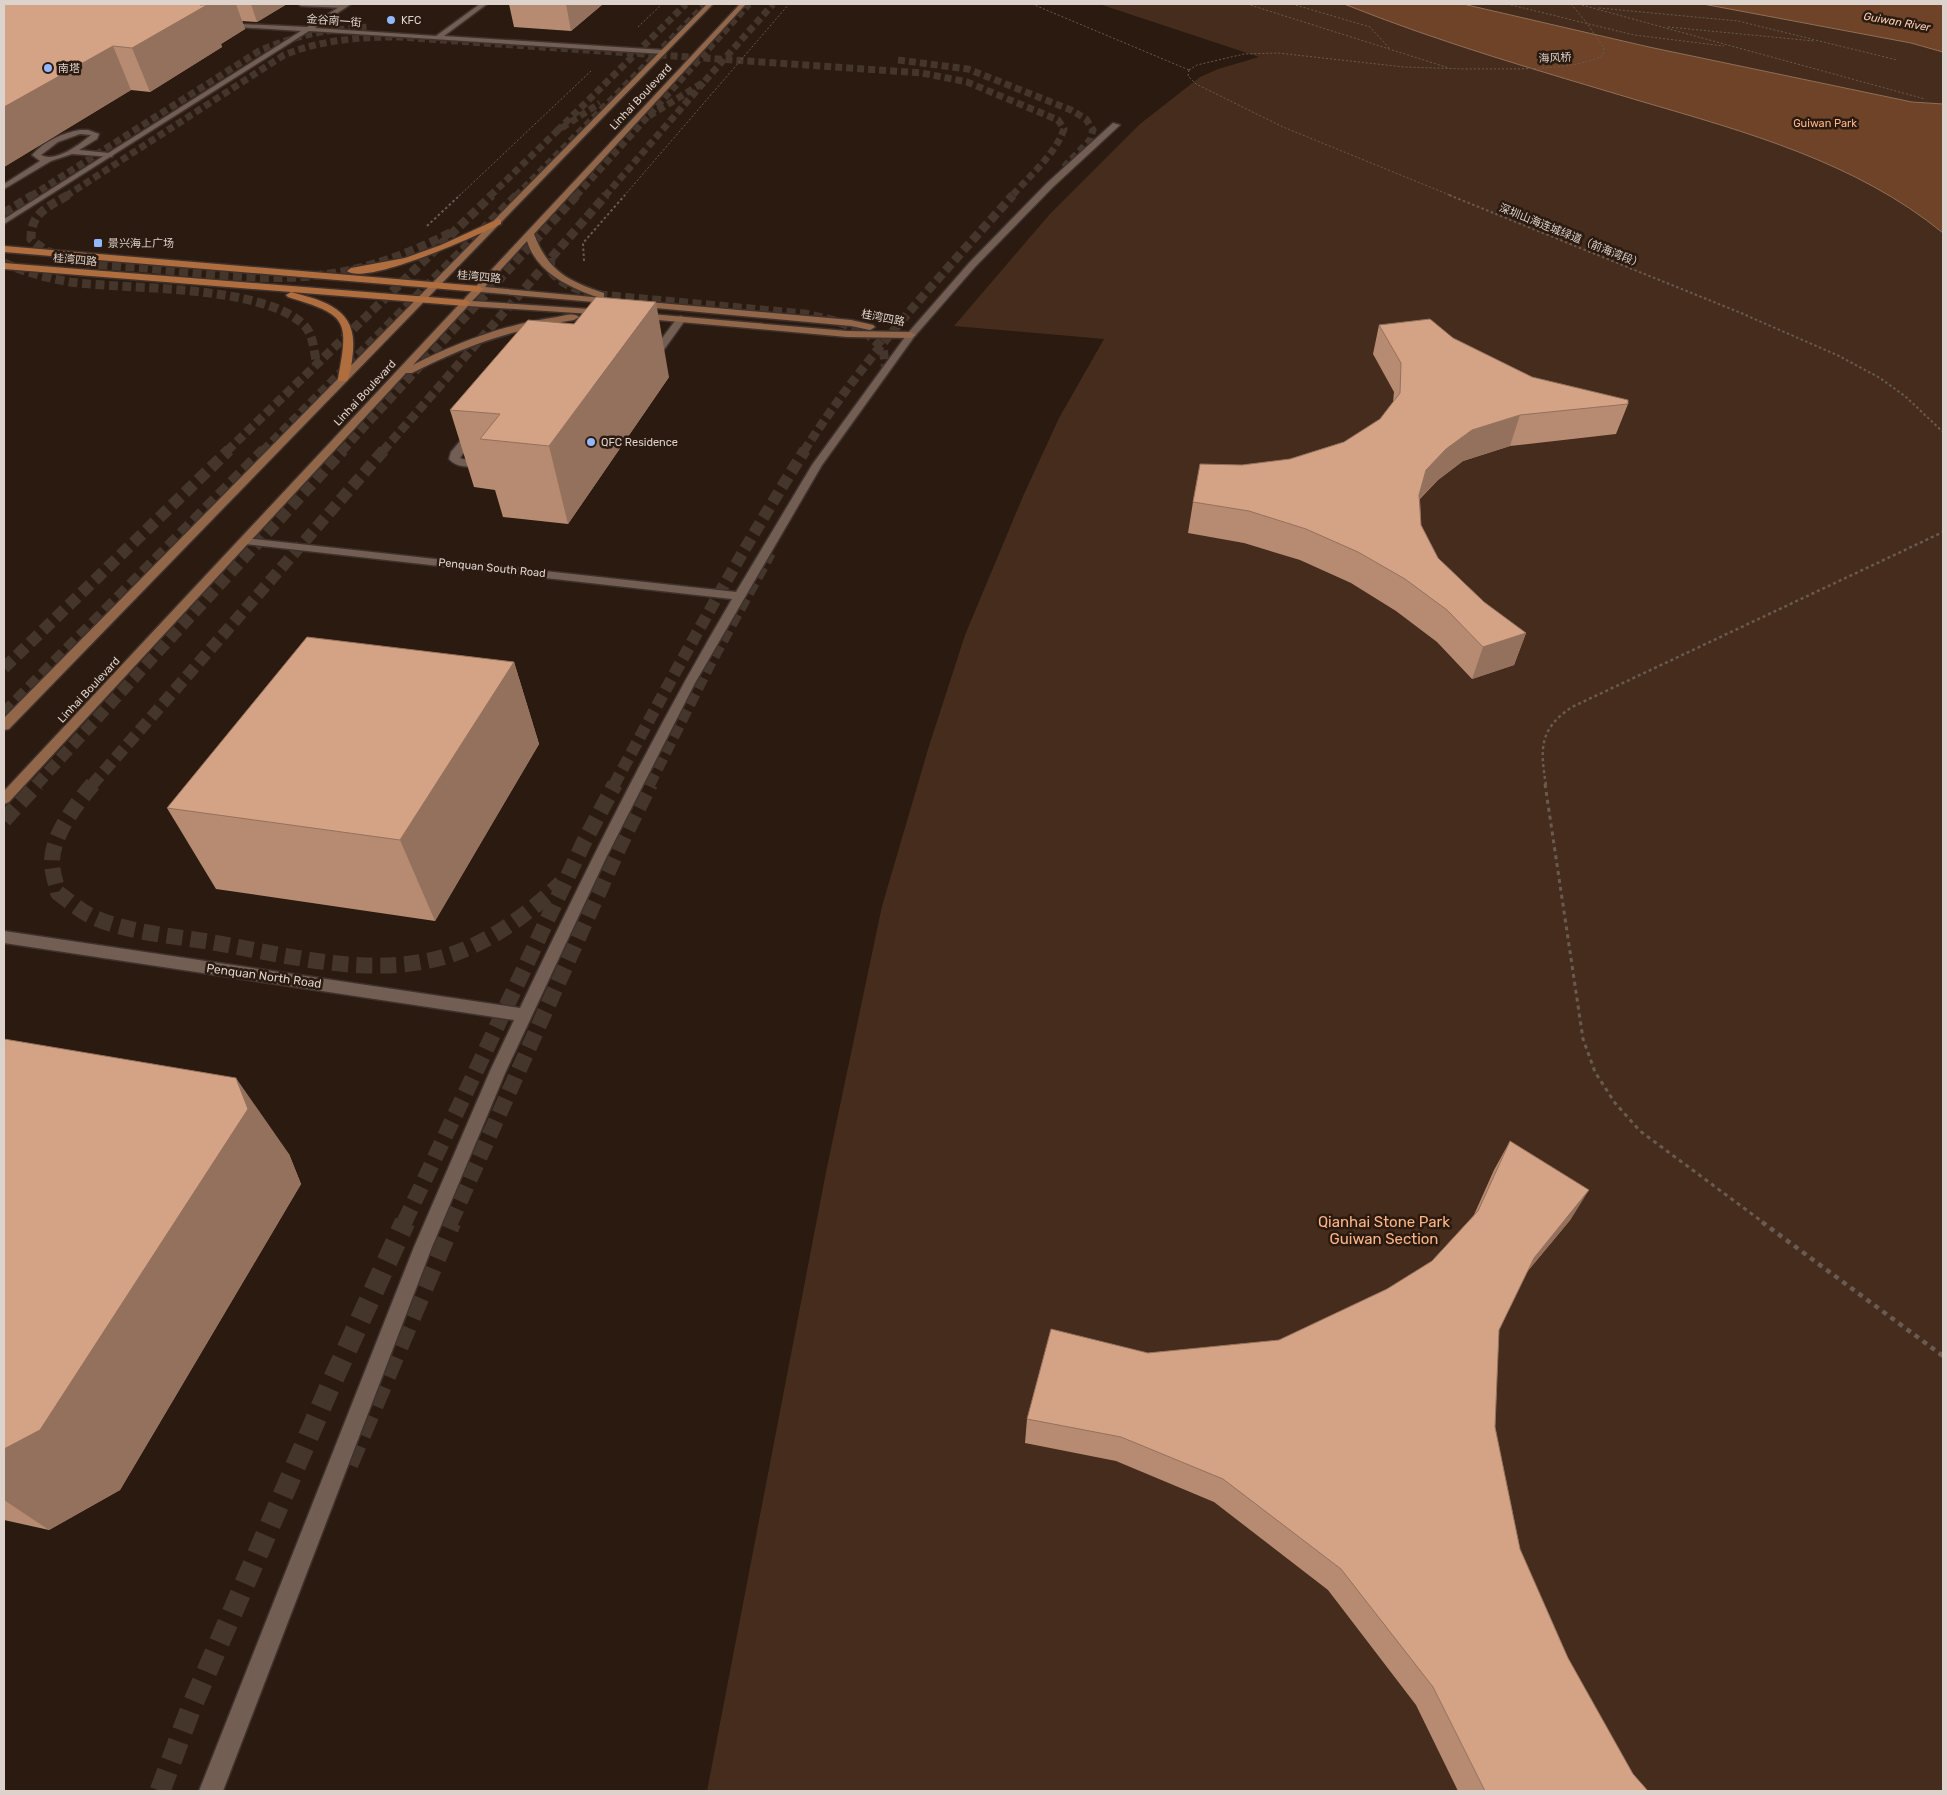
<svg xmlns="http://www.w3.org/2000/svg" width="1947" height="1795" font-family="Rubik,'Noto Sans SC',sans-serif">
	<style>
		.green { fill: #452c1c }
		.water { fill: #6e4327; stroke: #906e58 }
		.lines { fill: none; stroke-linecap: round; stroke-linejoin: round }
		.primary-tunnel-far4 { stroke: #45362c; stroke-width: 7; stroke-dasharray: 7 4; stroke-linecap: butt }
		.primary-tunnel-far3 { stroke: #45362c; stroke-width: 9; stroke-dasharray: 9 4.5; stroke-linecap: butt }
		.primary-tunnel-far2 { stroke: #45362c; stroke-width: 12; stroke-dasharray: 12 6; stroke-linecap: butt }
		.primary-tunnel-far1 { stroke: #45362c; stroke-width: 16; stroke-dasharray: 16 8; stroke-linecap: butt }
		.primary-tunnel { stroke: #45362c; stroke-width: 21; stroke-dasharray: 21 11; stroke-linecap: butt }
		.highway-tunnel { stroke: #45362c; stroke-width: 7; stroke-dasharray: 7 4; stroke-linecap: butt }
		.lane-casing { stroke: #3f322e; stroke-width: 3 }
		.street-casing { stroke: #3f322e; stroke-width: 3 }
		.secondary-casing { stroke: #3f322e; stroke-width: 3 }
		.primary-casing { stroke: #3f322e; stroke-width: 3 }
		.path-far4 { stroke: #695b52; stroke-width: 1; stroke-dasharray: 2 2; stroke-linecap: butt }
		.path-far3 { stroke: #695b52; stroke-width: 2; stroke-dasharray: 2.5 2.5; stroke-linecap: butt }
		.path-far2 { stroke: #695b52; stroke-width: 2.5; stroke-dasharray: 3 3; stroke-linecap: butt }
		.path-far1 { stroke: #695b52; stroke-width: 3; stroke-dasharray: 4 4; stroke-linecap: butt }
		.path { stroke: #695b52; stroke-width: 4.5; stroke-dasharray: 5 5; stroke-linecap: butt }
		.lane { fill: #725e53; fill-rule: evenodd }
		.street { fill: #725e53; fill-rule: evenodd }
		.secondary { fill: #916649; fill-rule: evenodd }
		.primary { fill: #b06e3f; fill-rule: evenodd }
		.path-bridge { stroke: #695b52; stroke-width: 1; stroke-dasharray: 2 2; stroke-linecap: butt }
		.wall { fill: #b68b72 }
		.shaded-wall { fill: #94715c }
		.building { fill: #d4a284; stroke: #94715c }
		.poi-dot { fill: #92b7fd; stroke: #2a1a10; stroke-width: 2 }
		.labels { text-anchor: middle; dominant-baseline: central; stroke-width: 5; stroke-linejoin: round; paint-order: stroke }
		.far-poi-label { font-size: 11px; fill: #ded3cc; stroke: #2a1a10; text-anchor: start }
		.far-street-label { font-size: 11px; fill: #ded3cc; stroke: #2a1a10 }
		.far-water-label { font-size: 11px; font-style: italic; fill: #fcd0b5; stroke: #2a1a10 }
		.far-park-label { font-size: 11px; fill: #fcb487; stroke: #2a1a10 }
		.street-label { font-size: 12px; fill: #ded3cc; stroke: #2a1a10 }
		.near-park-label { font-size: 15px; fill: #fcb487; stroke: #2a1a10 }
	</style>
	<rect width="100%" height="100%" fill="#2a1a10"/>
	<polygon class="green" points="1099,4 1943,4 1943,1791 707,1791 826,1172 882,906 929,746 965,635 1024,494 1059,418 1104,339 954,326 1049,215 1140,124 1200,77 1218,69 1259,57"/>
	<g class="water">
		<path d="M1344 4H1463L1649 47 1912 102 1943 104V233C1856 162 1746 132 1640 101 1540 71 1441 43 1344 4Z"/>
		<polygon points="1703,4 1943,4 1943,52 1911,43"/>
	</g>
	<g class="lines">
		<g class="primary-tunnel-far4">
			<polyline points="898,60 968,69 1071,110 1086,119 1093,130 1090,140 1063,168"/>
			<path d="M31 196 259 51C295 35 330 29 369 27"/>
			<path d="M66 196 284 55C321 40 359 37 398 37L922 73 967 82 1058 120 1064 129C1055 155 1029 176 1012 196"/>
			<polyline points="490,196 557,131 600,103"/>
			<polyline points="516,196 706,4"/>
			<polyline points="576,196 749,4"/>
			<polyline points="605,196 704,82"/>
		</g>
		<g class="primary-tunnel-far3">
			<path d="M68 195C47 208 31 212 31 239 38 245 44 250 53 254 82 266 115 265 146 268 209 274 273 283 336 273 378 266 417 250 454 231"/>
			<polyline points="4,213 33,195"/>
			<path d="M551 258 550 270C563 287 580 290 600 295L805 314 836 321 864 331 883 348 886 371"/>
			<path d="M4 263C25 272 47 278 70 282 129 290 261 284 304 325 314 335 314 353 317 365"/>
			<polyline points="227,451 492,195"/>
			<polyline points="263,451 517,195"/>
			<polyline points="342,451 577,195"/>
			<polyline points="383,451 606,195"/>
			<path d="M804 451C863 358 940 277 1013 195"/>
		</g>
		<g class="primary-tunnel-far2">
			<polyline points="4,668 229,450"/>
			<polyline points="4,713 264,450"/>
			<polyline points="36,785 343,450"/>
			<polyline points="92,785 384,450"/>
			<path d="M614 785C675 672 736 559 805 450"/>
			<polyline points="649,785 709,665 770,553"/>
		</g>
		<g class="primary-tunnel-far1">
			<path d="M93 784C76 804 52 835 52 862 52 872 56 883 58 893 68 900 78 909 89 915 122 932 174 936 211 942 287 955 371 979 447 956 491 942 528 914 561 883"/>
			<polyline points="4,820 37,784"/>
			<polyline points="404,1223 584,842 615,784"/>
			<polyline points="450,1223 619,847 650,784"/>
		</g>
		<g class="primary-tunnel">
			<polyline points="348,1464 451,1222"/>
			<polyline points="160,1791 191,1708 331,1384 405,1222"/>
		</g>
		<g class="highway-tunnel">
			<polyline points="649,116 704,82 773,4"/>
			<polyline points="557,131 686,4"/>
		</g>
		<g class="lane-casing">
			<g id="lane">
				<polygon points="298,4 336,4 347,6 344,8 301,6"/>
				<path d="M80 130H88L99 134 97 139 79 150 109 153 113 155 112 157 72 154 51 161 4 189V184L40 161 32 155C45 141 62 133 80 130ZM80 134 91 135C80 144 56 163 41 155L58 142Z"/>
				<polygon points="681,316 686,319 658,358 654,361 648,361 648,357 678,317"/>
				<path d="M474 428 479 431 460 458C471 463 478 455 489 457L490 459 489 461C476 467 459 470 449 459L451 452 470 429Z"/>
			</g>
		</g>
		<g class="street-casing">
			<g id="street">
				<polygon points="344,4 351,4 315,28 436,36 480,4 487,4 444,36 663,50 666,52 663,54 309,31 4,224 4,219 301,31 222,26 219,24 220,23 307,27"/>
				<path d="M1113 123 1120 125 1053 187 975 267 914 337 822 465 695 683 606 858 506 1071 432 1247 223 1791H199L414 1247 490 1071 514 1020 4 943V931L520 1008C586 869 654 731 732 599L245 544 239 541 245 538 736 592 812 465 908 333 969 263 1047 183Z"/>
			</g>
		</g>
		<g class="secondary-casing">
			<g id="secondary">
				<polygon points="707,4 713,4 9,729 4,730 4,718"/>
				<path d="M740 4H746L534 234C548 271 568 281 604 293V297C597 298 588 294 581 291 558 281 535 267 527 241L485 287 614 299 617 300V304L481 292 472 301 604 310 609 313 607 315 468 306 413 365C458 342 506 324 557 317 564 316 573 312 579 317L574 320C516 328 464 346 412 373H406L9 802 4 804V791Z"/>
				<polygon points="637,301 851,320 873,325 875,327 870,330 851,326 634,306 634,302"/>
				<polygon points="639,313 847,331 911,332 916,335 911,338 847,337 636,318 636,314"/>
			</g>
		</g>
		<g class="primary-casing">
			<g id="primary">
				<path d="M498 219 501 220V224C478 235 366 286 347 271L351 268 405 258 441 245Z"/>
				<polygon points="4,246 479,286 484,289 479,292 4,252"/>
				<polygon points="4,263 466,300 471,303 466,306 4,269"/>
				<path d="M291 292C325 301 357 309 353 351 352 361 351 372 347 381H339L338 379C350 318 346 315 288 297L286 295Z"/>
			</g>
		</g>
		<g class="path-far4">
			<polyline points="1032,4 1189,70"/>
			<polyline points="1247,4 1449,68"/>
			<polyline points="1292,4 1370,27 1390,49"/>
			<polyline points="1507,4 1634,35 1724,46"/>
			<polyline points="1571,4 1586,22"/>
			<polyline points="1578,4 1925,99"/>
			<polyline points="1599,8 1738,21 1897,60"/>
			<polyline points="638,27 662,4"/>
			<polyline points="1668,27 1814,41"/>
			<polyline points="1189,70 1188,76 1196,84 1283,127 1452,196"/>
			<polyline points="1189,70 1197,65 1244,54 1278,53 1404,67 1466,69"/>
			<polyline points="459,196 591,71"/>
			<polyline points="624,196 789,4"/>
		</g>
		<g class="path-far3">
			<polyline points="1449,195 1741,313 1839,356 1880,378 1906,397 1943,432"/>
			<polyline points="427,226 460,195"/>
			<polyline points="584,261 583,243 625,195"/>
		</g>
		<path class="path-far2" d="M1546 785C1540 749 1539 729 1572 707L1943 532"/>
		<polyline class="path-far1" points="1545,784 1583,1039 1595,1072 1615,1103 1640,1131 1764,1223"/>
		<polyline class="path" points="1762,1222 1943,1356"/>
		<use href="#lane" class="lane"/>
		<use href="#street" class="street"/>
		<use href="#secondary" class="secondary"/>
		<use href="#primary" class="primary"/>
		<path class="path-bridge" d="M1466 69C1503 68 1572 73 1603 55L1604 48 1586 22"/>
	</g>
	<g class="wall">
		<polygon points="4,4 287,4 257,22 242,21 245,29 221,44 222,47 150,92 131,90 4,167"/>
		<polygon points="509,4 603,4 571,31 514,27"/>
		<polygon points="1379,325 1453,338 1532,377 1628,404 1616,434 1510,446 1463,461 1438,480 1420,499 1421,525 1438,558 1484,602 1526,633 1514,665 1472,679 1437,642 1396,611 1351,583 1300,560 1244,543 1188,533 1193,502 1242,465 1290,459 1344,442 1380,419 1393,402 1394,392 1373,354"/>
		<polygon points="669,377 568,524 503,517 495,490 474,487 450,410"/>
		<polygon points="514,662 539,744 435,921 216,889 167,808"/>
		<polygon points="4,1039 289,1154 301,1184 120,1490 49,1530 4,1520"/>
		<polygon points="1510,1141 1571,1219 1527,1272 1499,1330 1495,1427 1520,1549 1568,1658 1633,1774 1648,1791 1458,1791 1416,1705 1328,1590 1214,1502 1116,1461 1025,1443 1027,1419 1148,1353 1279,1340 1387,1289 1432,1261 1473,1217 1494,1170"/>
	</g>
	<g class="shaded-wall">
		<polygon points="202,4 236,4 245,29 221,44 222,47 150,92 132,48"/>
		<polygon points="251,4 287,4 257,22"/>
		<polygon points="566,4 603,4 571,31"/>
		<polygon points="113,46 131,90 4,167 4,107"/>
		<polygon points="656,302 669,377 568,524 549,446"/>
		<polygon points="1520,415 1510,446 1463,461 1438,480 1417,501 1426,470 1446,449 1472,430"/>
		<polygon points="1526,633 1514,665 1472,679 1483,647"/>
		<polygon points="514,662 539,744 435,921 400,840"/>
		<polygon points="236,1078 289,1154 301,1184 120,1490 49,1530 4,1500 4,1449"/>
		<polygon points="1589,1190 1571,1219 1516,1285 1534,1258"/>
	</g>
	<g class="building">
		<polygon points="4,4 202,4 200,5 207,5 132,48 113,46 4,107"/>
		<polygon points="596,297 656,302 549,446 480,439 500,414 450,410 528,320 574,324"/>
		<polygon points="1430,319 1453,338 1532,377 1628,400 1628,404 1520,415 1472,430 1446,449 1426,470 1419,495 1421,525 1438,558 1484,602 1526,633 1483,647 1447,610 1405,579 1358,552 1306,529 1249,511 1193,502 1200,464 1242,465 1290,459 1344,442 1380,419 1400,393 1401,363 1379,325"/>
		<polygon points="307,637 514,662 400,840 167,808"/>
		<polygon points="4,1039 236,1078 248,1109 40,1430 4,1449"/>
		<polygon points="1510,1141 1589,1190 1534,1258 1499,1330 1495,1427 1520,1549 1568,1658 1633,1774 1648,1791 1485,1791 1433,1687 1341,1569 1223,1479 1121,1437 1027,1419 1051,1329 1148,1353 1279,1340 1387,1289 1432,1261 1478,1211"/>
	</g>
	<g class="poi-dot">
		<circle cx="391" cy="20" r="5"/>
		<circle cx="48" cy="68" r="5"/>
		<rect x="93" y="238" width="10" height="10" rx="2.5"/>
		<circle cx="591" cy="442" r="5"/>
	</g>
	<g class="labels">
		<g class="far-poi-label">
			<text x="401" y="20">KFC</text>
			<text x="58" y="68">南塔</text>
			<text x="108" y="243">景兴海上广场</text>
			<text x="601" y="442">QFC Residence</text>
		</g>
		<g class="far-street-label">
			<text transform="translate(334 21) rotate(4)">金谷南一街</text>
			<text transform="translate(1555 58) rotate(-3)">海风桥</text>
			<text transform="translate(641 97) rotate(-47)">Linhai Boulevard</text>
			<text transform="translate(1571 236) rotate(22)">深圳山海连城绿道（前海湾段）</text>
			<text transform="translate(75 260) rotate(5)">桂湾四路</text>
			<text transform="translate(479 277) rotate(5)">桂湾四路</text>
			<text transform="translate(883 318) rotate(11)">桂湾四路</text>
			<text transform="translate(365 393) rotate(-47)">Linhai Boulevard</text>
			<text transform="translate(492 568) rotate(6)">Penquan South Road</text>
			<text transform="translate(89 690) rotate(-47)">Linhai Boulevard</text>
		</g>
		<g class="far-water-label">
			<text transform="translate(1897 22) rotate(10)">Guiwan River</text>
		</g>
		<g class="far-park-label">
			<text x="1825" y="123">Guiwan Park</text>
		</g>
		<g class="street-label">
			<text transform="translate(264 976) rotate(8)">Penquan North Road</text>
		</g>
		<g class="near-park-label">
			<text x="1384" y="1222">Qianhai Stone Park<tspan x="1384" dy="17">Guiwan Section</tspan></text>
		</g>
	</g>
	<rect width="1947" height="1795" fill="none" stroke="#ded3cc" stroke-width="10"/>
</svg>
